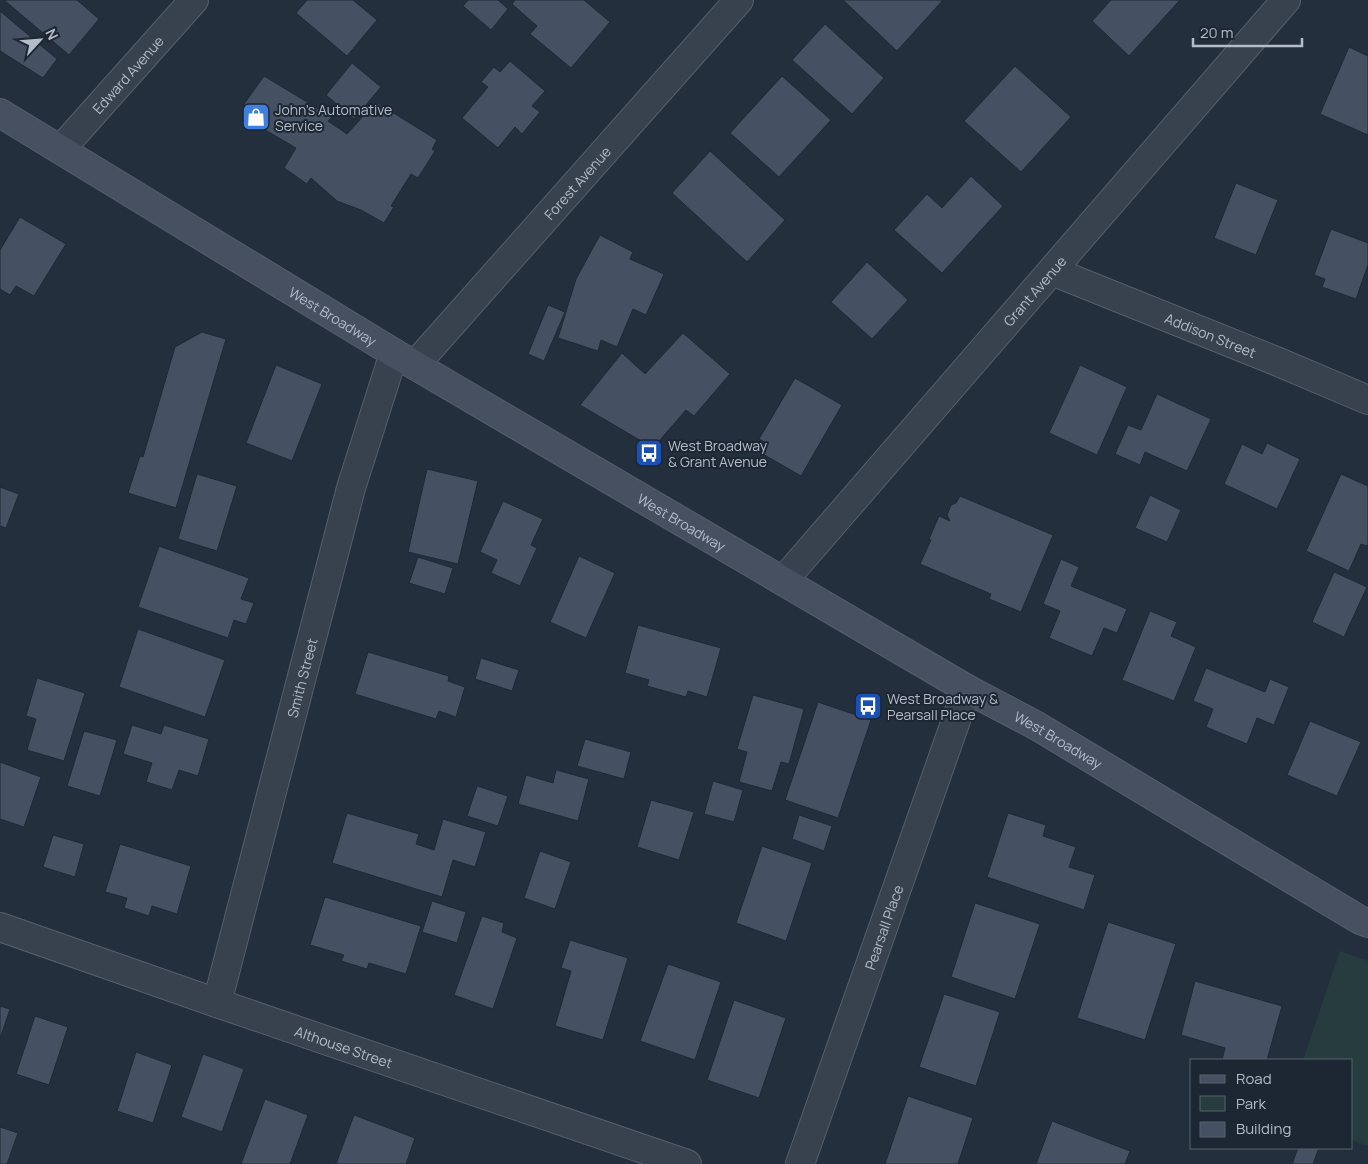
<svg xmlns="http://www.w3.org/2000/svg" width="1368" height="1164" font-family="Manrope,sans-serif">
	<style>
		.green { fill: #263c3f }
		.building { fill: #455162; stroke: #1f2835 }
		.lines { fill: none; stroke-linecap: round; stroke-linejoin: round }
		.minor-casing { stroke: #565f6c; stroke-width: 30 }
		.secondary-casing { stroke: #565f6c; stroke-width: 30 }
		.minor { stroke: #38414e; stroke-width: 28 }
		.secondary { stroke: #465061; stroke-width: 28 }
		.labels { text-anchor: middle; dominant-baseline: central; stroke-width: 4; stroke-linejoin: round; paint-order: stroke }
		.street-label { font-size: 14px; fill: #b4bcc9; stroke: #1d2633 }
		.poi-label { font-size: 14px; fill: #b4bcc9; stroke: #1d2633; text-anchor: start }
	</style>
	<rect width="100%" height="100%" fill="#242f3e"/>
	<polygon class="green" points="1340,951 1368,961 1368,1146 1352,1140 1352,1060 1303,1060"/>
	<g class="building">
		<polygon points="4,0 77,0 99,19 69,55"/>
		<polygon points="307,0 353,0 377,20 347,56 296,13"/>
		<polygon points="468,0 498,0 508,9 491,30 463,6"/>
		<polygon points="515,0 584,0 610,22 571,68 530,34 537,26 512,4"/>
		<polygon points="843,0 943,0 897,51"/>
		<polygon points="1111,0 1180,0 1129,56 1092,21"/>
		<polygon points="0,11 57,59 43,78 0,51"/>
		<polygon points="825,24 884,78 852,114 792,60"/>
		<polygon points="1349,47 1368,56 1368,135 1320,114"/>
		<polygon points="510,61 545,91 532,106 540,112 522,134 515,127 498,148 462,118 488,87 481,82 494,67 500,72"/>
		<polygon points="352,63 381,87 354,119 326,95"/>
		<polygon points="1015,66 1071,117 1021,172 964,121"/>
		<polygon points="264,76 332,117 328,121 347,134 376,102 437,140 432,149 435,151 418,178 411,174 391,206 394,207 384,223 361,210 337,201 311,178 307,184 284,168 296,148 260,127 261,124 246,114 244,104"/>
		<polygon points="782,76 831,120 779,177 730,133"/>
		<polygon points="710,151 785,220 747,262 672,193"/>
		<polygon points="971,176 1003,206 942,273 894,230 927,194 942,208"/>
		<polygon points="1236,183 1278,200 1256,255 1214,238"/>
		<polygon points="20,217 66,244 34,296 16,286 10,295 0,289 0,250"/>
		<polygon points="1331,229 1368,243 1368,265 1356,299 1322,287 1325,279 1314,275"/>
		<polygon points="600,235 633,252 630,259 664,274 646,315 633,309 617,347 601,340 598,351 558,338 576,279"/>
		<polygon points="867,262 908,300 872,339 831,302"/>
		<polygon points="548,305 565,312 544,361 528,354"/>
		<polygon points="202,332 226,339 176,508 128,493 140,456 143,457 175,347"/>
		<polygon points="683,333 730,374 694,416 686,410 653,448 580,405 622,353 645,374"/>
		<polygon points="276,365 322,384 292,461 246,443"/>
		<polygon points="1080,365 1127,387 1097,455 1049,433"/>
		<polygon points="795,378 842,405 801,476 761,453 766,443 759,439"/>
		<polygon points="1157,394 1211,419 1187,471 1145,452 1140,465 1115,454 1128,425 1141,430"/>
		<polygon points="1267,443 1300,459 1277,509 1224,484 1242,444 1262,454"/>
		<polygon points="427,469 478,481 458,564 408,552"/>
		<polygon points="197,474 237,486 217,551 178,539"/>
		<polygon points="1341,474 1368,486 1368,545 1367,546 1361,544 1349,571 1306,551"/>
		<polygon points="0,487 19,494 6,528 0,526"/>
		<polygon points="1150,495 1181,510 1167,542 1135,528"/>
		<polygon points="960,496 1053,535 1021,612 989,599 991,594 920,564 931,540 929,539 939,516 950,521 947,515 951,505 956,503"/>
		<polygon points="503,501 543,519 531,545 537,548 520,586 491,573 497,560 480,552"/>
		<polygon points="159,546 249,578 241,599 254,603 246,624 234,620 228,638 138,607"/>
		<polygon points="579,556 615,573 586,638 550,622"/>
		<polygon points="418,557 453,568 445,594 409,583"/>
		<polygon points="1061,559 1079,567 1071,586 1127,609 1117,633 1104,628 1092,656 1049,638 1060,611 1043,604"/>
		<polygon points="1334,572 1367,587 1344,637 1312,622"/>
		<polygon points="1150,611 1177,622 1171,636 1196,647 1174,701 1122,680"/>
		<polygon points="638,625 721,648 707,697 688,691 686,697 647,686 649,680 625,673"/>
		<polygon points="138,629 225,660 205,717 119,687"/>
		<polygon points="368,652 449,676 448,681 465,687 456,717 439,711 436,719 355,694"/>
		<polygon points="481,658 519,670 512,691 475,679"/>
		<polygon points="1206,668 1265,692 1270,679 1289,687 1274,725 1257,718 1247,744 1206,727 1213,709 1193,701"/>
		<polygon points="37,678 85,693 64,761 27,750 36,719 26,716"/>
		<polygon points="753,695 804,709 789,764 781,762 772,791 739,782 747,752 737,749"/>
		<polygon points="818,702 871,720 838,818 785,800"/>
		<polygon points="1310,721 1361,742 1337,796 1287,775"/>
		<polygon points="132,725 161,734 164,725 209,739 198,776 179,770 172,790 146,782 152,763 123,754"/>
		<polygon points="84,731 117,740 100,796 67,786"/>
		<polygon points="585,739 631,752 624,779 577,766"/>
		<polygon points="0,762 41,777 24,827 0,819"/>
		<polygon points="556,770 589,779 578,821 518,804 526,775 553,783"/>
		<polygon points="713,781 743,790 734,822 704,814"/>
		<polygon points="477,786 508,796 498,826 467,816"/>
		<polygon points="651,800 694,812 679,860 637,847"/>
		<polygon points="347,813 419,834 416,844 434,850 443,819 486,832 475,867 453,860 442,897 332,863"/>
		<polygon points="1008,813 1046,825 1043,836 1076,847 1069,867 1095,875 1084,910 987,877"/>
		<polygon points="799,815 832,826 824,851 792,839"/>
		<polygon points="53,835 84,844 75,877 43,867"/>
		<polygon points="120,844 191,866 177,914 152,906 149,916 124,908 127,898 105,892"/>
		<polygon points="762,846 812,863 786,941 736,923"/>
		<polygon points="540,851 571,862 555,909 524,898"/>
		<polygon points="325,897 421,926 406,974 369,963 367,969 341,961 344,955 310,945"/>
		<polygon points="432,901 466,912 457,943 422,932"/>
		<polygon points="975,903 1040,924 1015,999 951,977"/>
		<polygon points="482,916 504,923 502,932 517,938 493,1009 454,995"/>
		<polygon points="1108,922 1176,944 1145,1040 1077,1018"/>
		<polygon points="570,940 628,958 603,1040 555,1026 571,971 561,968"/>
		<polygon points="668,964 721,982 695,1060 640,1041"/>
		<polygon points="1195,981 1282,1006 1267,1060 1222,1060 1225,1048 1181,1035"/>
		<polygon points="944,994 1000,1012 976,1086 919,1067"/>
		<polygon points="734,1000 786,1018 759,1098 707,1080"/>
		<polygon points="0,1006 10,1009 0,1039"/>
		<polygon points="35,1016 68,1027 49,1085 16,1074"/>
		<polygon points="136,1052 172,1065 153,1123 117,1111"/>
		<polygon points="203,1054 244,1069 222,1132 181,1117"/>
		<polygon points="908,1096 973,1118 958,1164 885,1164"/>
		<polygon points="265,1099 308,1115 290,1164 241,1164"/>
		<polygon points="354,1115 415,1138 406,1164 336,1164"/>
		<polygon points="1052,1121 1130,1151 1125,1164 1036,1164"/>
		<polygon points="0,1127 18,1133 7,1164 0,1164"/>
		<polygon points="1298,1148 1319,1148 1313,1164 1292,1164"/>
	</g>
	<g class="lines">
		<g class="minor-casing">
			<g id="minor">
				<path id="s1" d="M61 149 194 0"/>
				<path id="s2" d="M1052 271 1276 361 1368 400"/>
				<path id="s3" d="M415 365 739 0"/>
				<path id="s4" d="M783 581 1286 0"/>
				<path id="s5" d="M0 927 217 1003 687 1164"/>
				<path id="s6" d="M217 1003 351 488 394 353"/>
				<path id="s7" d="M800 1164 967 689"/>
			</g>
		</g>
		<g class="secondary-casing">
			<g id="secondary">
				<path id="s8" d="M0 113 394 353 967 689 1037 726 1360 920 1368 923"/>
			</g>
		</g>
		<use href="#minor" class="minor"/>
		<use href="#secondary" class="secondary"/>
	</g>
	<defs>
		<g id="shop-square" transform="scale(1.4375)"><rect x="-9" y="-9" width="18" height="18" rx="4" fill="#3f7fe0" stroke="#1d2633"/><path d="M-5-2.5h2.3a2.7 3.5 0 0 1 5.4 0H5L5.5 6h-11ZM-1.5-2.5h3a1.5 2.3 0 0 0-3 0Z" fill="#fff"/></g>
		<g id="bus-square" transform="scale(1.4375)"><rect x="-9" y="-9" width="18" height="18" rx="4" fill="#1a4fb4" stroke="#1d2633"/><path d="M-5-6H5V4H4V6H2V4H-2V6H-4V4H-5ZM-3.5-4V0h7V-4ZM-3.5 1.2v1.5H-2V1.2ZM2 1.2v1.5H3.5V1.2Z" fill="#fff"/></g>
	</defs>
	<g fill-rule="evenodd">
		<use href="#shop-square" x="256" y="117"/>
		<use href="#bus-square" x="649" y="453"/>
		<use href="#bus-square" x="868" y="706"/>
	</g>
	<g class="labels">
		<g class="street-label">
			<text stroke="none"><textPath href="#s1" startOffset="100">Edward Avenue</textPath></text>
			<text stroke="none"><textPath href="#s3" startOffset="244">Forest Avenue</textPath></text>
			<text stroke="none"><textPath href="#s4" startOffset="384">Grant Avenue</textPath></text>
			<text stroke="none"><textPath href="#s8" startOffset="390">West Broadway</textPath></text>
			<text stroke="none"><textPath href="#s2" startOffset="171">Addison Street</textPath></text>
			<text stroke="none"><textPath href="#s8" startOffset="795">West Broadway</textPath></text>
			<text stroke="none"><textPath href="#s6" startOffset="336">Smith Street</textPath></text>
			<text stroke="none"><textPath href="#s8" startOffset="1230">West Broadway</textPath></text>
			<text stroke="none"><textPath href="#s7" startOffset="251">Pearsall Place</textPath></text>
			<text stroke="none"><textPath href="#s5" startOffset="364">Althouse Street</textPath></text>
		</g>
		<g class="poi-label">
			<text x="275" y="109">John's Automative<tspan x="275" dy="16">Service</tspan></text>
			<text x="668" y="445">West Broadway<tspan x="668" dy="16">&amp; Grant Avenue</tspan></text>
			<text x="887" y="698">West Broadway &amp;<tspan x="887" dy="16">Pearsall Place</tspan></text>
		</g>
	</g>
	<rect x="1190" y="1059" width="162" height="90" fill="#1d2633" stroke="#59626f"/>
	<rect x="1200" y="1075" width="25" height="8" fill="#465061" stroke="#59626f"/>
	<text x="1236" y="1084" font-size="15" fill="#b4bcc9">Road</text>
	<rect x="1200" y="1096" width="25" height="15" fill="#263c3f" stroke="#59626f"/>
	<text x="1236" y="1109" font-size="15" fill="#b4bcc9">Park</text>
	<rect x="1200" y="1122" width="25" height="15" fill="#455162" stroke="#59626f"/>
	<text x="1236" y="1134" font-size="15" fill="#b4bcc9">Building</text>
	<g transform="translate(40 40) rotate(64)" stroke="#1d2633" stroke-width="4" paint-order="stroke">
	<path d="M0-4L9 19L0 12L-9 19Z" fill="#b4bcc9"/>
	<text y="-8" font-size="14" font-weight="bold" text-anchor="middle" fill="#b4bcc9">N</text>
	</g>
	<path d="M1193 38v8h109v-8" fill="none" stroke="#b4bcc9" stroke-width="2.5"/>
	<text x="1200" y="38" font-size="15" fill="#b4bcc9" stroke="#1d2633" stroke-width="4" paint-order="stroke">20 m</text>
</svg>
